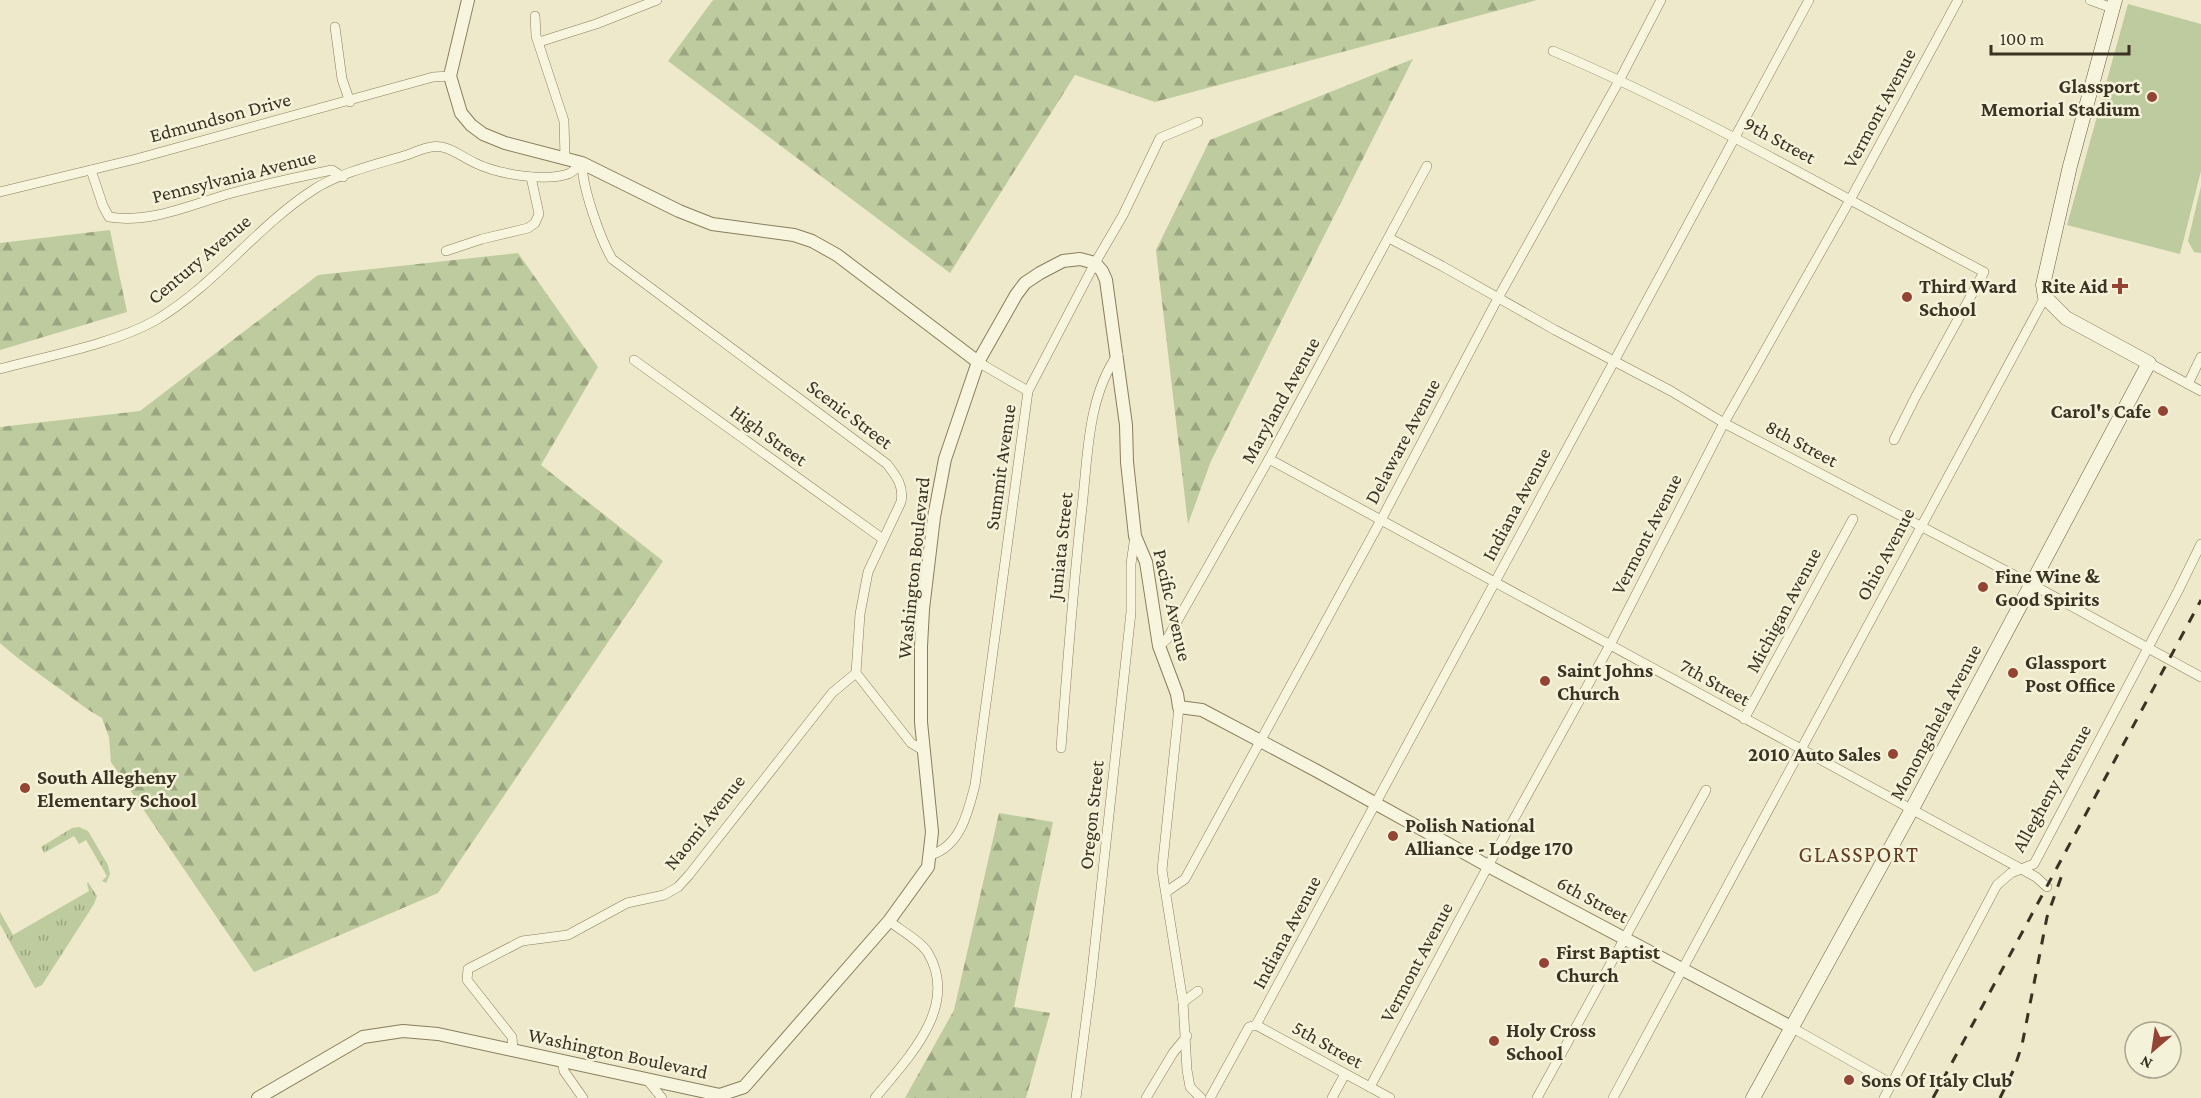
<svg xmlns="http://www.w3.org/2000/svg" width="2201" height="1098" font-family="'Crimson Pro',serif">
	<style>
		.grass { fill: url(#grass-tufts) }
		.forest { fill: url(#forest-firs) }
		.garden { fill: #bdcb9e }
		.lines { fill: none; stroke-linecap: round; stroke-linejoin: round }
		.minor-casing { stroke: #897d5f; stroke-width: 10 }
		.tertiary-casing { stroke: #897d5f; stroke-width: 14 }
		.secondary-casing { stroke: #6b5e42; stroke-width: 15 }
		.minor { stroke: #f7f5dd; stroke-width: 9 }
		.tertiary { stroke: #f7f5dd; stroke-width: 12 }
		.secondary { stroke: #f7f5dd; stroke-width: 14 }
		.rail { stroke: #3a3222; stroke-width: 3; stroke-dasharray: 10 10; stroke-linecap: butt }
		.poi-dot { fill: #944433; stroke: #f4f2d9; stroke-width: 2 }
		.labels { text-anchor: middle; dominant-baseline: central; stroke-width: 5; stroke-linejoin: round; paint-order: stroke }
		.poi-label { font-size: 20px; font-weight: bold; fill: #3a3222; stroke: #f4f2d9; text-anchor: start }
		.street-label { font-size: 20px; fill: #3a3222; stroke: #f4f2d9 }
		.quarter-label { font-size: 22px; letter-spacing: 1.5px; fill: #643d24; stroke: #f4f2d9 }
	</style>
	<defs>
		<pattern id="grass-tufts" width="24" height="20" patternUnits="userSpaceOnUse" patternTransform="scale(1.5)"><rect width="24" height="20" fill="#bdcb9e"/><path d="M3 7l-1-3M5 7V3M7 7l1-3M15 17l-1-3M17 17v-4M19 17l1-3" fill="none" stroke="#9ba580"/></pattern>
		<pattern id="forest-firs" width="22" height="20" patternUnits="userSpaceOnUse" patternTransform="scale(1.5)"><rect width="22" height="20" fill="#bdcb9e"/><path d="M5 1l3.5 6h-7zM16 11l3.5 6h-7z" fill="#9ba580"/></pattern>
	</defs>
	<rect width="100%" height="100%" fill="#ede9ca"/>
	<g class="grass">
		<polygon points="79,827 88,831 108,865 110,874 106,883 102,881 107,876 86,840 79,844 74,836 44,853 41,847 72,828"/>
		<polygon points="88,882 97,896 94,904 42,985 35,988 0,924 0,912 13,935 89,891 87,884"/>
	</g>
	<g class="forest">
		<polygon points="713,0 1537,0 1155,102 1075,75 950,273 668,61"/>
		<polygon points="1413,59 1211,461 1188,524 1156,250 1210,140"/>
		<polygon points="110,230 127,312 0,350 0,243"/>
		<path d="M518 253 598 367 541 465 663 561 438 893 254 972 111 762 109 737 102 718C87 710 74 699 60 689 39 674 19 660 0 643V427L140 411 318 275Z"/>
		<polygon points="999,813 1053,822 1014,1007 1050,1013 1026,1098 905,1098 954,1010"/>
	</g>
	<g class="garden">
		<polygon points="2128,4 2201,24 2201,171 2180,254 2067,225"/>
		<polygon points="2201,186 2201,253 2194,252 2188,241"/>
	</g>
	<g class="lines">
		<g class="minor-casing">
			<g id="minor">
				<polyline points="2090,0 2112,8"/>
				<polyline points="535,16 536,36 564,121 565,158"/>
				<polyline points="335,27 342,79 350,102"/>
				<polyline points="539,42 596,24 657,0"/>
				<path d="M1553 51C1702 114 1841 197 1984 272L1916 396 1894 440"/>
				<path d="M582 163C582 187 600 238 612 259L887 464C897 477 904 486 901 502L868 572 860 614 856 673 911 743 924 751"/>
				<path d="M91 170 103 206 109 217C151 224 192 204 232 193 265 184 298 177 332 170L343 177"/>
				<polyline points="0,192 136,159 433,77 450,76"/>
				<polyline points="1389,238 1442,266 1555,330 1671,391 1724,423 2031,584 2201,677"/>
				<polyline points="446,251 482,239 528,228 535,223 539,214 531,177"/>
				<polyline points="634,360 883,539"/>
				<polyline points="978,362 1028,391"/>
				<polyline points="2149,363 2201,391"/>
				<path d="M0 369C48 356 114 344 156 320 215 285 256 227 313 190 339 173 377 164 407 155 418 151 430 145 442 147 453 149 464 158 475 163 498 174 543 182 568 174 573 172 578 167 582 163"/>
				<polyline points="2188,384 2201,357"/>
				<polyline points="1269,459 2036,877 2047,887"/>
				<polyline points="1159,646 1167,639 1269,459 1427,166"/>
				<polyline points="1179,707 1162,870 1183,1002 1187,1070 1190,1087 1201,1098"/>
				<polyline points="1744,719 1853,519"/>
				<path d="M1061 748C1067 668 1073 587 1082 507 1088 456 1087 398 1118 354"/>
				<path d="M931 855C961 845 968 812 975 785L1028 391 1095 263 1123 215 1160 138 1198 122"/>
				<polyline points="1166,892 1185,879 1381,520 1498,298 1620,79 1661,0"/>
				<polyline points="1183,1002 1198,991"/>
				<polyline points="1256,1025 1809,0"/>
				<polyline points="1791,1027 1892,1084"/>
				<polyline points="513,1051 512,1037 467,980 468,969 522,941 568,935 627,903 664,895 678,887 689,875 832,693 856,673"/>
				<polyline points="562,1060 564,1071 583,1098"/>
				<polyline points="648,1081 662,1098"/>
				<polyline points="1370,1087 1488,866 1610,645 1724,423 1850,200 1958,0"/>
				<path d="M875 1098C907 1059 960 1007 928 953 922 942 899 929 889 921"/>
				<polyline points="1076,1098 1091,981 1131,612 1131,564 1135,536"/>
				<polyline points="1146,1098 1173,1053 1187,1036"/>
				<polyline points="1210,1098 1249,1027 1256,1025 1390,1098"/>
				<polyline points="1332,1098 1345,1074"/>
				<polyline points="1537,1098 1706,790"/>
				<polyline points="1613,1098 2045,297"/>
				<polyline points="1884,1098 1997,885 2011,873 2034,864 2178,591 2201,544"/>
			</g>
		</g>
		<g class="tertiary-casing">
			<g id="tertiary">
				<polyline points="468,0 450,76 461,113 471,125 483,134 505,143 582,163 679,211 712,224 794,235 812,241 837,255 978,362"/>
				<polyline points="258,1098 363,1037 403,1031 438,1034 720,1095 744,1087 889,921 928,867 932,832 921,722 921,646 923,609 934,517 945,459 978,362 1016,295 1025,283 1040,273 1063,261 1080,259 1095,263 1102,271 1106,280 1126,425 1127,462 1135,536 1146,562 1159,646 1177,694 1179,707 1202,710 1317,771 1488,866 1791,1027"/>
			</g>
		</g>
		<g class="secondary-casing">
			<polyline id="secondary" points="1753,1098 1912,809 2149,363 2066,318 2045,297 2043,285 2070,166 2115,0"/>
		</g>
		<use href="#minor" class="minor"/>
		<use href="#tertiary" class="tertiary"/>
		<use href="#secondary" class="secondary"/>
		<g class="rail">
			<polyline points="1933,1098 2201,600"/>
			<polyline points="2000,1098 2014,1069 2022,1045 2047,917 2063,872"/>
		</g>
	</g>
	<g class="poi-dot">
		<circle cx="2152" cy="97" r="6"/>
		<path d="M2117 277h6v6h6v6h-6v6h-6v-6h-6v-6h6z"/>
		<circle cx="1907" cy="297" r="6"/>
		<circle cx="2163" cy="411" r="6"/>
		<circle cx="1983" cy="587" r="6"/>
		<circle cx="2013" cy="673" r="6"/>
		<circle cx="1545" cy="681" r="6"/>
		<circle cx="1893" cy="754" r="6"/>
		<circle cx="25" cy="788" r="6"/>
		<circle cx="1393" cy="836" r="6"/>
		<circle cx="1544" cy="963" r="6"/>
		<circle cx="1494" cy="1041" r="6"/>
		<circle cx="1849" cy="1080" r="6"/>
	</g>
	<g class="labels">
		<g class="poi-label">
			<text x="2140" y="86" text-anchor="end">Glassport<tspan x="2140" dy="23">Memorial Stadium</tspan></text>
			<text x="1919" y="286">Third Ward<tspan x="1919" dy="23">School</tspan></text>
			<text x="2108" y="286" text-anchor="end">Rite Aid</text>
			<text x="2151" y="411" text-anchor="end">Carol's Cafe</text>
			<text x="1995" y="576">Fine Wine &amp;<tspan x="1995" dy="23">Good Spirits</tspan></text>
			<text x="2025" y="662">Glassport<tspan x="2025" dy="23">Post Office</tspan></text>
			<text x="1557" y="670">Saint Johns<tspan x="1557" dy="23">Church</tspan></text>
			<text x="1881" y="754" text-anchor="end">2010 Auto Sales</text>
			<text x="37" y="777">South Allegheny<tspan x="37" dy="23">Elementary School</tspan></text>
			<text x="1405" y="825">Polish National<tspan x="1405" dy="23">Alliance - Lodge 170</tspan></text>
			<text x="1556" y="952">First Baptist<tspan x="1556" dy="23">Church</tspan></text>
			<text x="1506" y="1030">Holy Cross<tspan x="1506" dy="23">School</tspan></text>
			<text x="1861" y="1080">Sons Of Italy Club</text>
		</g>
		<g class="street-label">
			<text transform="translate(1879 108) rotate(-62)">Vermont Avenue</text>
			<text transform="translate(220 117) rotate(-15)">Edmundson Drive</text>
			<text transform="translate(1780 140) rotate(28)">9th Street</text>
			<text transform="translate(234 176) rotate(-14)">Pennsylvania Avenue</text>
			<text transform="translate(199 259) rotate(-40)">Century Avenue</text>
			<text transform="translate(1280 400) rotate(-61)">Maryland Avenue</text>
			<text transform="translate(850 414) rotate(37)">Scenic Street</text>
			<text transform="translate(769 435) rotate(36)">High Street</text>
			<text transform="translate(1402 441) rotate(-62)">Delaware Avenue</text>
			<text transform="translate(1802 443) rotate(28)">8th Street</text>
			<text transform="translate(1000 467) rotate(-82)">Summit Avenue</text>
			<text transform="translate(1516 504) rotate(-62)">Indiana Avenue</text>
			<text transform="translate(1646 534) rotate(-63)">Vermont Avenue</text>
			<text transform="translate(1060 546) rotate(-84)">Juniata Street</text>
			<text transform="translate(1885 554) rotate(-62)">Ohio Avenue</text>
			<text transform="translate(913 568) rotate(-84)">Washington Boulevard</text>
			<text transform="translate(1173 605) rotate(77)">Pacific Avenue</text>
			<text transform="translate(1783 610) rotate(-62)">Michigan Avenue</text>
			<text transform="translate(1715 682) rotate(29)">7th Street</text>
			<text transform="translate(1935 722) rotate(-62)">Monongahela Avenue</text>
			<text transform="translate(2051 788) rotate(-61)">Allegheny Avenue</text>
			<text transform="translate(1091 815) rotate(-84)">Oregon Street</text>
			<text transform="translate(704 822) rotate(-51)">Naomi Avenue</text>
			<text transform="translate(1593 899) rotate(28)">6th Street</text>
			<text transform="translate(1286 932) rotate(-62)">Indiana Avenue</text>
			<text transform="translate(1416 962) rotate(-62)">Vermont Avenue</text>
			<text transform="translate(1328 1044) rotate(29)">5th Street</text>
			<text transform="translate(618 1053) rotate(12)">Washington Boulevard</text>
		</g>
		<g class="quarter-label">
			<text x="1859" y="854">GLASSPORT</text>
		</g>
	</g>
	<g transform="translate(2153 1050) rotate(209)"><circle r="28" fill="#f4f2d9" stroke="#aaa590" stroke-width="1.5"/>
	<path d="M0-4.5L10 22L0 15L-10 22Z" fill="#944433"/>
	<text y="-9" font-size="16" font-weight="bold" text-anchor="middle" fill="#3a3222">N</text>
	</g>
	<path d="M1991 45v9h138v-9" fill="none" stroke="#3a3222" stroke-width="3"/>
	<text x="2000" y="45" font-size="18" fill="#3a3222" stroke="#f4f2d9" stroke-width="4.5" paint-order="stroke">100 m</text>
</svg>
